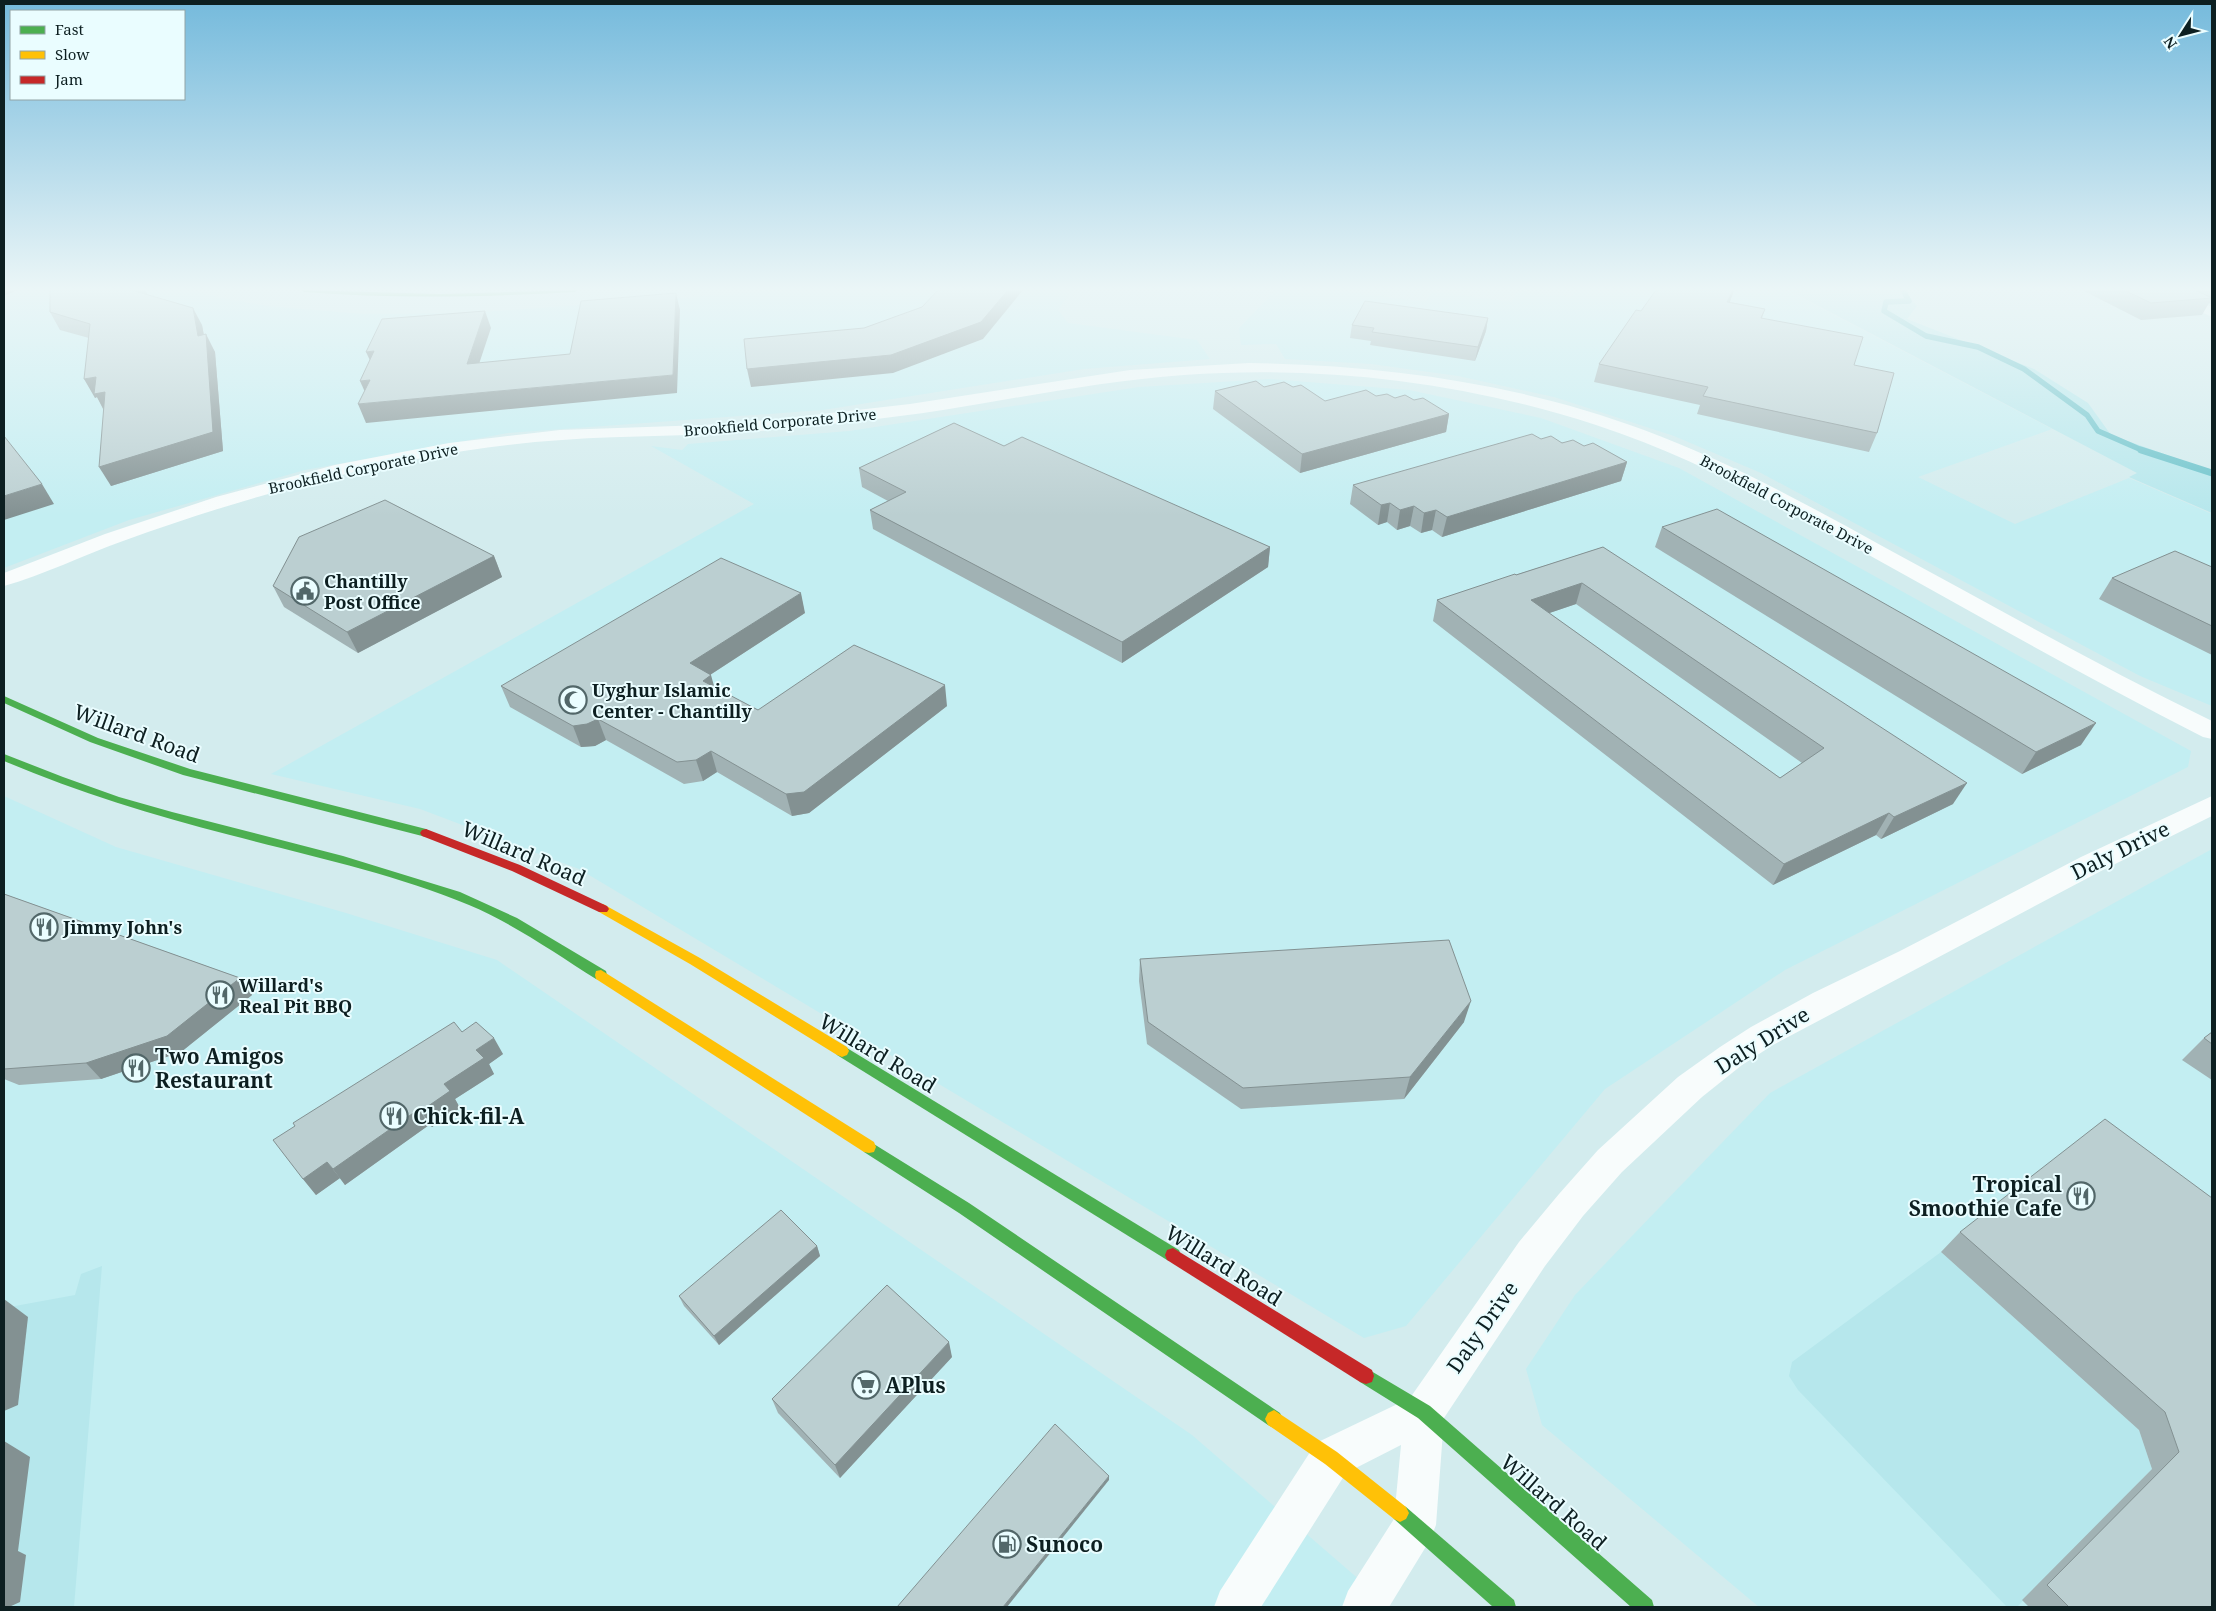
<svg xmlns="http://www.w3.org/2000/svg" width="2216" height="1611" font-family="'Noto Serif',serif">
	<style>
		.built { fill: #c3eef2 }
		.green { fill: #b6e7ec }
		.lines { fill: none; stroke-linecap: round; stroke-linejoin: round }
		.stream-far1 { stroke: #6ac2ca; stroke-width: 5.5 }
		.stream { stroke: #6ac2ca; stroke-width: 7 }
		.street { fill: #f8fcfc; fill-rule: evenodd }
		.fast { fill: #4caf50; fill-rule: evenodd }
		.slow { fill: #ffc107; fill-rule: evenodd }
		.jam { fill: #c62828; fill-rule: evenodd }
		.wall { fill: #a1b2b4; fill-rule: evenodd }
		.shaded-wall { fill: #839192 }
		.building { fill: #bbcfd1; stroke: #839192; fill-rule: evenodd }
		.labels { text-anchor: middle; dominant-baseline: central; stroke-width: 4; stroke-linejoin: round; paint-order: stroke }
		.far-street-label { font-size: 15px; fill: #0d1f21; stroke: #eafdff }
		.poi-label { font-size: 18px; font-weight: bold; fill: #0d1f21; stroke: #eafdff; text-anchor: start }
		.near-street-label { font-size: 21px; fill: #0d1f21; stroke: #eafdff }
		.near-poi-label { font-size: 21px; font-weight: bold; fill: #0d1f21; stroke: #eafdff; text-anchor: start }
	</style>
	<rect width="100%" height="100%" fill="#d3ecee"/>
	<g class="built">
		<polygon points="4,290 191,290 217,297 267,306 363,314 470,313 787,290 1072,290 1058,310 1068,323 1197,340 1210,359 1084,369 823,410 508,433 305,470 129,520 4,568"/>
		<polygon points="1276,290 1334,290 1426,302 1432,291 1512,302 1517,291 1571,297 1578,290 1786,290 2052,429 1918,477 2015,524 2129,478 2212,514 2212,706 2140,676 1761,473 1674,436 1554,397 1458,376 1371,364 1285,359 1276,344 1241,345 1239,328"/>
		<polygon points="1269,379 1409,390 1541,418 1679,468 2191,751 2188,767 1785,970 1605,1089 1406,1326 1364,1338 579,869 420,809 271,774 754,504 651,446 682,450 688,444 849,431 1139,387"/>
		<polygon points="4,796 116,847 346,913 497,960 1192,1435 1391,1607 4,1607"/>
		<polygon points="2212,849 2212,1607 1759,1607 1542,1425 1526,1369 1575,1295 1770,1093"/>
	</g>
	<g class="green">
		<polygon points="1788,290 1902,290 1917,306 1907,319 2034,369 2088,403 2111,435 2212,471 2212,513 2129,477 2137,473"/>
		<polygon points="1941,1252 2139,1430 2152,1469 2017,1607 2007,1607 1798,1390 1789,1376 1792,1362"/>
		<polygon points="102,1266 74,1607 4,1607 4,1308 75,1295 81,1274"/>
	</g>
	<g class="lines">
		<polyline class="stream-far1" points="1903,290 1909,301 1886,302 1884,311 1926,336 1978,347 2024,369 2087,415 2098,431 2144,451"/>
		<polyline class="stream" points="2141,450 2212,473"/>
		<g class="street">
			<polygon points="2158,290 2176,290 2212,307 2212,317 2160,293"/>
			<path d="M1249 363C1383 365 1518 383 1644 430 1728 461 1806 504 1884 547 1993 606 2101 667 2212 721V739L2203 737C2089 679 1979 616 1867 554 1779 505 1691 456 1596 425 1464 382 1322 365 1184 375 1103 381 1023 397 943 410 886 419 828 424 770 430 701 437 631 435 562 440 485 445 408 459 333 477 262 494 192 516 123 541 83 555 44 575 4 586V573L105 534 216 497 335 465 449 443 560 430 704 425 769 420 910 404 1130 370Z"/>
			<polygon points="2212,796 2212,816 2101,871 1773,1045 1742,1065 1702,1097 1622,1172 1583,1216 1545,1266 1444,1418 1436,1525 1430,1540 1389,1607 1342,1607 1348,1591 1394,1519 1401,1445 1346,1473 1261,1607 1214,1607 1220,1591 1316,1443 1410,1398 1519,1242 1559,1194 1598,1150 1678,1077 1720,1047 1751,1027 1813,993 1900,951 2081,857"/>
		</g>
		<g class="fast">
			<path d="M301 290 440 294 578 290 575 292C484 297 395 299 304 292Z"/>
			<polygon points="4,696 98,738 190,769 426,829 432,833 426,837 183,775 90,742 4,703"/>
			<path d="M4 754 63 777 119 797 172 812 343 856 460 892 517 918 606 971 607 975 606 979 601 980 596 979C555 953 514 924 469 905 392 873 310 856 230 835 152 815 77 792 4 761Z"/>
			<polygon points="842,1045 1179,1250 1181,1255 1179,1260 1173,1262 1167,1260 837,1055 835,1051 837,1047"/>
			<polygon points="869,1141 969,1203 1280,1413 1283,1419 1280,1425 1274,1428 1268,1425 959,1213 864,1152 862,1147 864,1142"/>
			<polygon points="1366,1368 1430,1406 1652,1600 1654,1607 1631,1607 1418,1418 1360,1382 1358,1376 1360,1370"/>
			<polygon points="1400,1504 1406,1507 1514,1600 1516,1607 1493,1607 1394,1519 1391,1513 1394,1507"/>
		</g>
		<g class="slow">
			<polygon points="603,904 700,958 847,1047 849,1051 847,1055 842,1057 837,1055 690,964 599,912 597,909 599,906"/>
			<polygon points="601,970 874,1142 876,1147 874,1152 869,1153 864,1152 596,979 595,975 596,971"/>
			<polygon points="1274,1410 1337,1452 1406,1507 1409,1513 1406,1519 1400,1522 1394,1519 1325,1464 1268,1425 1265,1419 1268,1413"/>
		</g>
		<g class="jam">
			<polygon points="426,829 520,865 607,906 609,909 607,912 599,912 512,871 422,836 420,833 422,830"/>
			<polygon points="1173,1248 1372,1370 1374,1376 1372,1382 1366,1384 1360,1382 1167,1260 1165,1255 1167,1250"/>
		</g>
	</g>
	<g class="wall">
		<polygon points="50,290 145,290 148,295 202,325 204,335 215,352 223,451 111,486 103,409 97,397 95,398 89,338 60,330 50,312"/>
		<polygon points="1734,290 1730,302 1765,309 1762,318 1854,365 1877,433 1869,452 1697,414 1700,405 1594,382 1599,364 1641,311"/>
		<polygon points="2082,290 2212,290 2212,305 2209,303 2202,315 2141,320"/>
		<polygon points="1488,318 1486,331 1475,361 1370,345 1371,341 1350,338 1352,325"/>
		<polygon points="1264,387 1325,401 1376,396 1414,400 1449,414 1446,432 1300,473 1213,409 1215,391"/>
		<polygon points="1541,439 1584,446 1627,462 1621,481 1442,537 1432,530 1421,533 1410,526 1397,530 1387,522 1378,525 1350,504 1353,485"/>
		<polygon points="1004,446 1270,547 1268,567 1122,663 873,529 870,510 888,501 862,487 859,468"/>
		<polygon points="1662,527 2081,745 2022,774 1655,547"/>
		<path d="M1603 547 1953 804 1881 839 1876 835 1773 885 1433 621 1437 600ZM1576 604 1802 763 1780 778 1549 613Z"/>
		<polygon points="494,556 502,577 358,653 284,607 273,586"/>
		<polygon points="2212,567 2212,655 2099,599 2112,578"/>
		<polygon points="805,613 710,675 714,687 758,710 947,706 809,813 792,816 717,772 703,781 684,784 606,740 595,746 581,747 510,707 501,686"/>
		<polygon points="4,894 240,978 252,995 181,1052 101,1079 19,1085 4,1079"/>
		<polygon points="1140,959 1464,1022 1404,1099 1241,1109 1147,1044 1139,981"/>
		<polygon points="462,1032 503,1054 489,1064 494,1074 455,1099 460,1108 432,1127 429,1125 345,1185 340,1178 316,1195 303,1179"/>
		<polygon points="2212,1032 2212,1080 2182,1060 2204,1038"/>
		<polygon points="2212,1198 2212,1607 2029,1607 2022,1600 2152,1469 2139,1430 1941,1252 1960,1232"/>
		<polygon points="817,1246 820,1256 719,1345 684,1306 679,1296"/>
		<polygon points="952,1357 840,1478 778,1413 772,1399"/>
	</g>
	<g class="shaded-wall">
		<polygon points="4,290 17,290 4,296"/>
		<polygon points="138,290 145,290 153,305 135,291"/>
		<polygon points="1008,290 1023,290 983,339 893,373 751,387 747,369"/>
		<polygon points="1733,290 1734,290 1729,304 1727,302"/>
		<polygon points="676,293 680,310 677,393 366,423 358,404 673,375"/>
		<polygon points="193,308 202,325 207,353 198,336"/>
		<polygon points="485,311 491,328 473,382 467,364"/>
		<polygon points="1488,318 1486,331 1475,361 1478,347"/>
		<polygon points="206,334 215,352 223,451 111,486 99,467"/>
		<polygon points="374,351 374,369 366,352"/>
		<polygon points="96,377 115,410 105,412 97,397 95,398 84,379"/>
		<polygon points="370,380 368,399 360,381"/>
		<polygon points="1449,414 1446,432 1300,473 1302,454"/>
		<polygon points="1627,462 1621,481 1442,537 1447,517"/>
		<polygon points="42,484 54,504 4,520 4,496"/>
		<polygon points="1390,503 1387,522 1378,525 1381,505"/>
		<polygon points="1414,506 1410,526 1397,530 1400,510"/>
		<polygon points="1436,510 1432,530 1421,533 1424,513"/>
		<polygon points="1270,547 1268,567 1122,663 1122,642"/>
		<polygon points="494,556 502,577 358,653 347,632"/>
		<polygon points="1582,583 1576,604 1526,621 1531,600"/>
		<polygon points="801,593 805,613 696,684 690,663"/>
		<polygon points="711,675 717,697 703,681"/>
		<polygon points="945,685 947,706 809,813 792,816 786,794"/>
		<polygon points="598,719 606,740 595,746 581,747 573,726"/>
		<polygon points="2096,723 2081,745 2022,774 2036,752"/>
		<polygon points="711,751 717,772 703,781 696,760"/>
		<polygon points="1967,783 1953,804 1881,839 1894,817"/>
		<polygon points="1889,813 1876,835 1773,885 1784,864"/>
		<polygon points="240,978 252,995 181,1052 101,1079 86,1063"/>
		<polygon points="1471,1001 1464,1022 1404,1099 1410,1077"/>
		<polygon points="494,1038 503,1054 489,1064 494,1074 455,1099 460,1108 432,1127 421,1111 444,1084 476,1050"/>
		<polygon points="419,1109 429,1125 345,1185 333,1169"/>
		<polygon points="327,1162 340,1178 316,1195 303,1179"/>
		<polygon points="817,1246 820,1256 719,1345 714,1336"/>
		<polygon points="4,1299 28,1317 18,1405 4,1411"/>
		<polygon points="949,1342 952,1357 840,1478 835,1465"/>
		<polygon points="4,1441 30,1457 18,1551 26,1555 20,1602 9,1607 4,1607"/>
		<polygon points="1109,1476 1109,1480 1007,1607 1003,1607"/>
	</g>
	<g class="building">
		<polygon points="50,290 138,290 135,291 193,308 198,336 206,334 213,432 99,467 105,392 94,394 96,377 84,379 90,324 50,312"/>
		<polygon points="938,290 1008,290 981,322 891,355 747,369 744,339 864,328 922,307"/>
		<polygon points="1656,290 1733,290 1727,302 1765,309 1761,318 1863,337 1854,365 1894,373 1877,433 1703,396 1708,387 1599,364 1636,310 1641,311"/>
		<polygon points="2124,290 2195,290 2212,298 2151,303"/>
		<polygon points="676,293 673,375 358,404 370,380 360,381 374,351 366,352 382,319 485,311 467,364 570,354 581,301"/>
		<polygon points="1365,301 1488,318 1478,347 1372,332 1374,328 1352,325"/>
		<polygon points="1256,381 1264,387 1284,382 1293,387 1301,385 1325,401 1366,390 1376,396 1387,394 1395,398 1405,395 1414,400 1423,398 1449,414 1302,454 1215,391"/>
		<polygon points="954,423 1004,446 1022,437 1270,547 1122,642 870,510 906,492 859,468"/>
		<polygon points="1532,434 1541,439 1551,436 1562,443 1573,440 1584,446 1593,443 1627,462 1447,517 1436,510 1424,513 1414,506 1400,510 1390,503 1381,505 1353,485"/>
		<polygon points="4,436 42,484 4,496"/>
		<polygon points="385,500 494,556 347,632 273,586 299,537"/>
		<polygon points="1717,509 2096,723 2036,752 1662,527"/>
		<path d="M1603 547 1967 783 1894 817 1889 813 1784 864 1437 600 1515 574 1516 575ZM1582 583 1824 748 1780 778 1531 600Z"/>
		<polygon points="2175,551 2212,567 2212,626 2112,578"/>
		<polygon points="721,558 801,593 690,663 711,675 703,681 758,710 854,645 945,685 804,792 786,794 711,751 696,760 677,762 598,719 587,724 573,726 501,686"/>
		<polygon points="4,894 240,978 167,1036 86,1063 4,1069"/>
		<polygon points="1449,940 1471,1001 1410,1077 1243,1088 1148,1022 1140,959"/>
		<polygon points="454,1022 462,1032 476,1022 494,1038 476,1050 484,1058 444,1084 450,1091 421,1111 419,1109 333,1169 327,1162 303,1179 273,1140 295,1126 293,1123"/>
		<polygon points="2212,1032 2212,1044 2204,1038"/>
		<polygon points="2105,1119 2212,1198 2212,1607 2069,1607 2047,1585 2179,1452 2165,1412 1960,1232"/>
		<polygon points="781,1210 817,1246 714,1336 679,1296"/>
		<polygon points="887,1285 949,1342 835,1465 772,1399"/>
		<polygon points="1055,1424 1109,1476 1003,1607 897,1607"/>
	</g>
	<linearGradient id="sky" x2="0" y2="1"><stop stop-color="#75badc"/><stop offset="0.56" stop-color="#ebf6f7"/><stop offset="1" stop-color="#ebf6f7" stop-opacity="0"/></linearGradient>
	<rect width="2216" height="516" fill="url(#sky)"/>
	<defs>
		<g id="civic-ring" transform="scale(1.4375)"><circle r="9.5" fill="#eafdff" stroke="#526769" stroke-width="1.5"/><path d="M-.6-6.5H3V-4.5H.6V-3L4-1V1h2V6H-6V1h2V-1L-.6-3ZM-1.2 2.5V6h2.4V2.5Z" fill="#526769"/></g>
		<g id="mosque-ring" transform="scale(1.4375)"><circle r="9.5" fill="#eafdff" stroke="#526769" stroke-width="1.5"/><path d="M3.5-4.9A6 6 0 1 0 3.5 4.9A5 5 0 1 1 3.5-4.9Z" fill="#526769"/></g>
		<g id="restaurant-ring" transform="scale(1.4375)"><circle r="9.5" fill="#eafdff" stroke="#526769" stroke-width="1.5"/><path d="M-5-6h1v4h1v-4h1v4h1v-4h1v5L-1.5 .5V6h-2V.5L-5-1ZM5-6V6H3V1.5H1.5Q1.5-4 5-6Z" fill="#526769"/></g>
		<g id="supermarket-ring" transform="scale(1.4375)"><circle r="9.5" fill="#eafdff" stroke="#526769" stroke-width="1.5"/><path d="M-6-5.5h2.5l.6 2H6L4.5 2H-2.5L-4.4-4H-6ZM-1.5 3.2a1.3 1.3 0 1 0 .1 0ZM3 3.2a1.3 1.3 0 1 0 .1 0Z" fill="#526769"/></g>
		<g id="fuel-ring" transform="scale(1.4375)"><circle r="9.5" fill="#eafdff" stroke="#526769" stroke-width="1.5"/><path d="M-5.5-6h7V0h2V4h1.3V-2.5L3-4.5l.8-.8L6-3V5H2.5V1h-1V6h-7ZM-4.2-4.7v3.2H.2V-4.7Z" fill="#526769"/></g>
	</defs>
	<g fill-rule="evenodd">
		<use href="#civic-ring" x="305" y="591"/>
		<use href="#mosque-ring" x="573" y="700"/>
		<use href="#restaurant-ring" x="44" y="927"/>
		<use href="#restaurant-ring" x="220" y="995"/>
		<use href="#restaurant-ring" x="136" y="1068"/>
		<use href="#restaurant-ring" x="394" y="1116"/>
		<use href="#restaurant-ring" x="2081" y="1196"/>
		<use href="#supermarket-ring" x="866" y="1385"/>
		<use href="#fuel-ring" x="1007" y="1544"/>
	</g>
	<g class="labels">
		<g class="far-street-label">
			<text transform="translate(780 422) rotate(-5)">Brookfield Corporate Drive</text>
			<text transform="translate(363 468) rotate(-12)">Brookfield Corporate Drive</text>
			<text transform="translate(1787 504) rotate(28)">Brookfield Corporate Drive</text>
		</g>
		<g class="poi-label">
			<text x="324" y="581">Chantilly<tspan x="324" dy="21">Post Office</tspan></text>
			<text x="592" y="690">Uyghur Islamic<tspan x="592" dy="21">Center - Chantilly</tspan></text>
			<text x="63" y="927">Jimmy John's</text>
			<text x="239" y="985">Willard's<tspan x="239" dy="21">Real Pit BBQ</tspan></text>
		</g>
		<g class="near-street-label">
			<text transform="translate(137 733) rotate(20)">Willard Road</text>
			<text transform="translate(2120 850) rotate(-26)">Daly Drive</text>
			<text transform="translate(524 853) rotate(23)">Willard Road</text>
			<text transform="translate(1762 1040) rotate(-32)">Daly Drive</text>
			<text transform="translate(878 1053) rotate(31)">Willard Road</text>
			<text transform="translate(1224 1265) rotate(32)">Willard Road</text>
			<text transform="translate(1482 1327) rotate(-55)">Daly Drive</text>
			<text transform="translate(1554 1502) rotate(41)">Willard Road</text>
		</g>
		<g class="near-poi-label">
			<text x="155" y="1056">Two Amigos<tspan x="155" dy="24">Restaurant</tspan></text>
			<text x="413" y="1116">Chick-fil-A</text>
			<text x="2062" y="1184" text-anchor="end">Tropical<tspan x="2062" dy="24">Smoothie Cafe</tspan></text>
			<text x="885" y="1385">APlus</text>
			<text x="1026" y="1544">Sunoco</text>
		</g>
	</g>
	<rect width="2216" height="1611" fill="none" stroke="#0d1f21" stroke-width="10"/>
	<rect x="10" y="10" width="175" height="90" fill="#eafdff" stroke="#92a4a6"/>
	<rect x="20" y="26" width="25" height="8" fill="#4caf50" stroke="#92a4a6"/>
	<text x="55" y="35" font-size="15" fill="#0d1f21">Fast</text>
	<rect x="20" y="51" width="25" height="8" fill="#ffc107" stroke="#92a4a6"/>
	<text x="55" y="60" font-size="15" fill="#0d1f21">Slow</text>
	<rect x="20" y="76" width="25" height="8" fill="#c62828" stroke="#92a4a6"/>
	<text x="55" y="85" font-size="15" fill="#0d1f21">Jam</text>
	<g transform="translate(2181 35) rotate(234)" stroke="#eafdff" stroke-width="4" paint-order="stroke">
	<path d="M0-4L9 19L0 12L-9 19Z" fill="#0d1f21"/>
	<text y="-8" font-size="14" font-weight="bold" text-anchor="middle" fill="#0d1f21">N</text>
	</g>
</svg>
